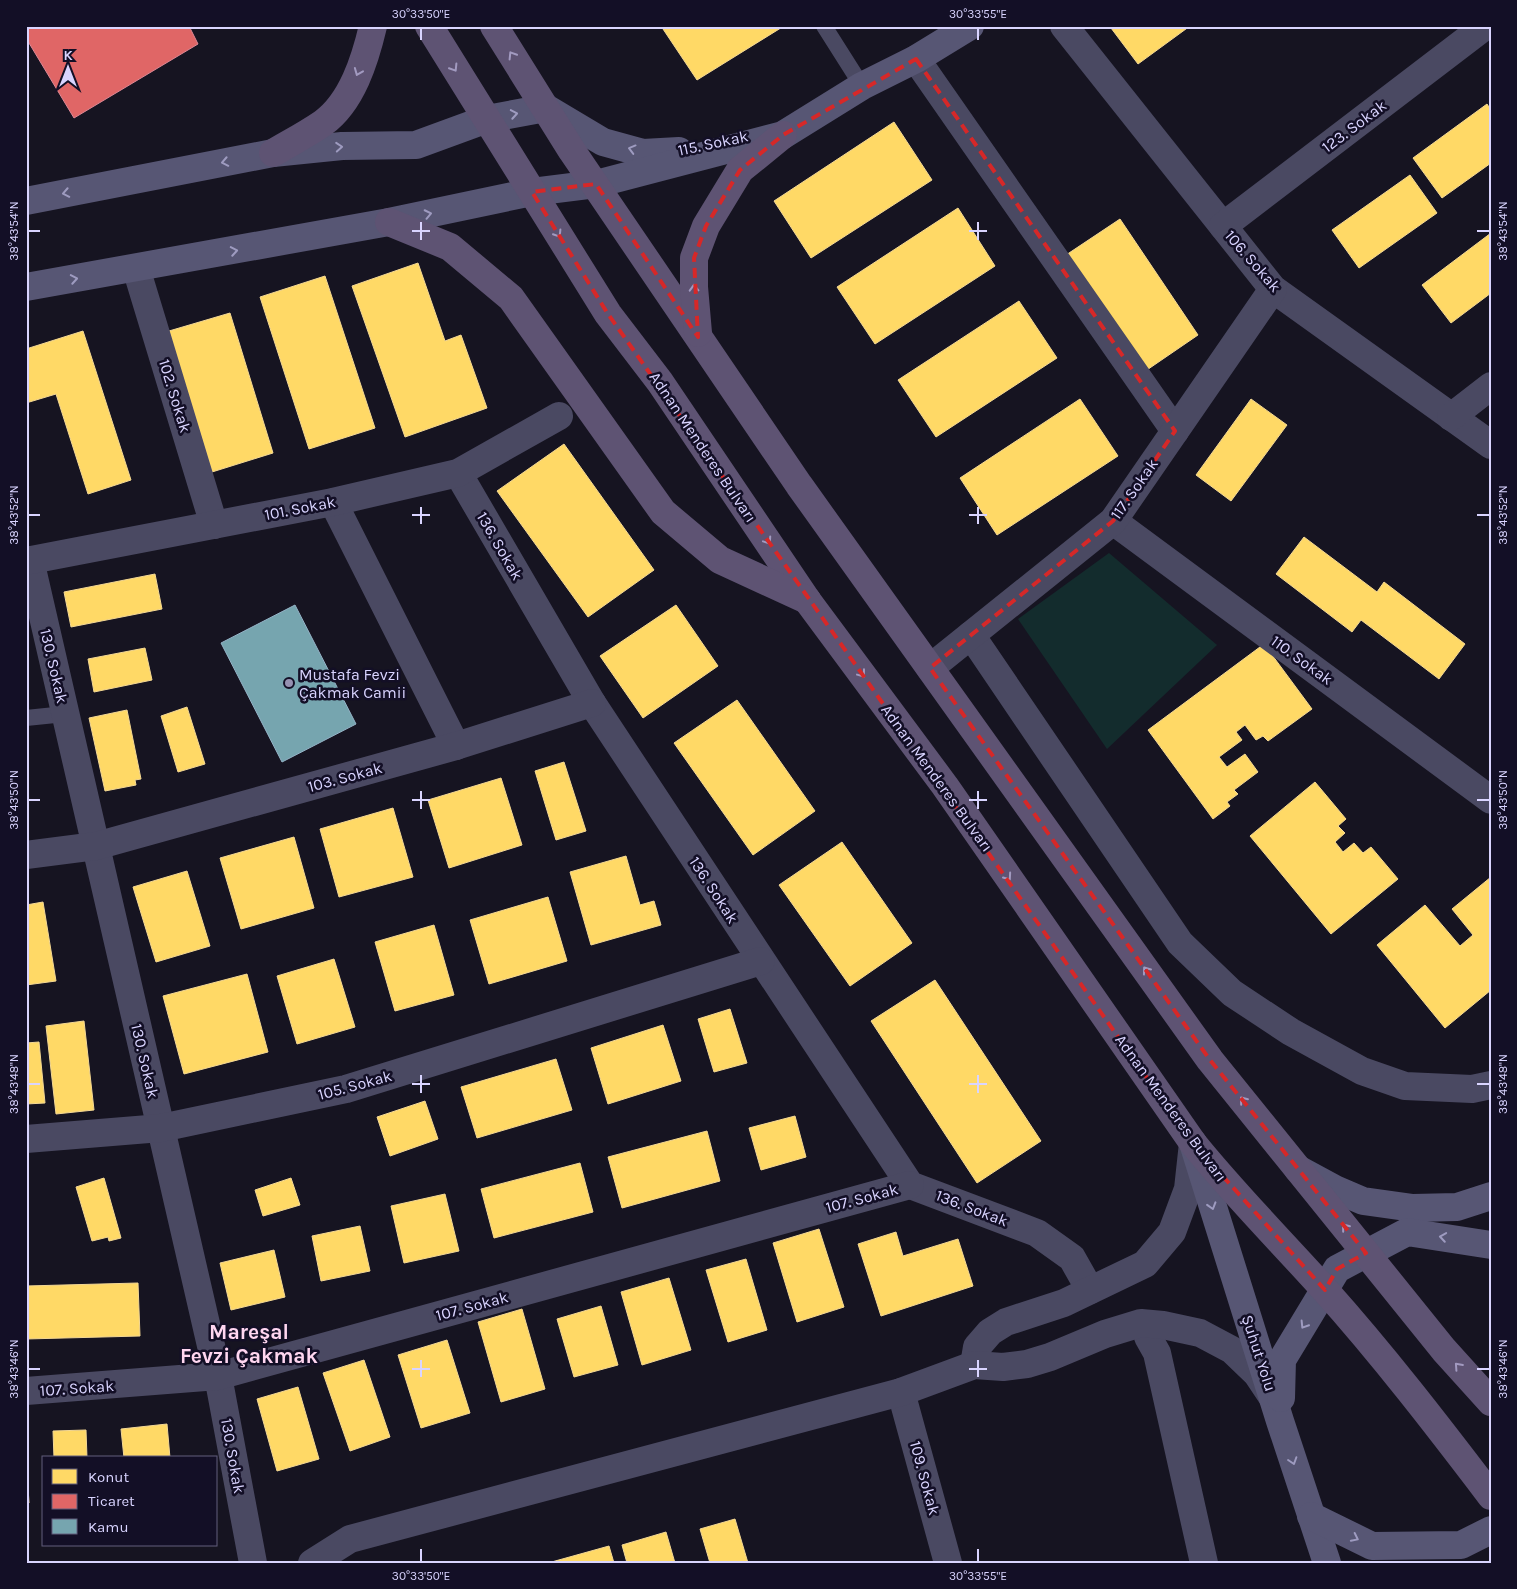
<svg xmlns="http://www.w3.org/2000/svg" width="1517" height="1589" font-family="Karla,sans-serif">
	<style>
		.green { fill: #132c2d }
		.homes { fill: #ffd966; stroke: #f4d894 }
		.shops { fill: #e06666; stroke: #de8794 }
		.public { fill: #76a5af; stroke: #94b3c7 }
		.lines { fill: none; stroke-linecap: round; stroke-linejoin: round }
		.service { stroke: #4a4962; stroke-width: 16 }
		.minor { stroke: #4a4962; stroke-width: 28 }
		.tertiary { stroke: #4a4962; stroke-width: 28 }
		.secondary { stroke: #575674; stroke-width: 28 }
		.primary { stroke: #5e5373; stroke-width: 28 }
		.oneway { stroke: #a29ac0 }
		.oneway2 { stroke: #9e9bc0 }
		.marked { fill: none; stroke: #d62828; stroke-width: 4; stroke-dasharray: 10 6; stroke-linejoin: round }
		.ticks { fill: none; stroke: #d9d4ff; stroke-width: 2 }
		.poi-dot { fill: #9591b1; stroke: #130f26; stroke-width: 2 }
		.labels { text-anchor: middle; dominant-baseline: central; stroke-width: 5; stroke-linejoin: round; paint-order: stroke }
		.street-label { font-size: 16px; fill: #d9d4ff; stroke: #130f26 }
		.poi-label { font-size: 16px; fill: #d9d4ff; stroke: #130f26; text-anchor: start }
		.district-label { font-size: 21px; font-weight: bold; fill: #ffd6f0; stroke: #130f26 }
		.neatline { fill: none; stroke: #d9d4ff; stroke-width: 2 }
		.ticks-label { font-size: 12px; text-anchor: middle; fill: #d9d4ff }
	</style>
	<rect width="100%" height="100%" fill="#161421"/>
	<polygon class="green" points="1109,553 1217,645 1107,749 1018,619"/>
	<g class="homes">
		<polygon points="661,26 784,26 697,80"/>
		<polygon points="1113,26 1190,26 1138,64 1111,28"/>
		<polygon points="1487,104 1491,110 1491,163 1442,198 1413,158"/>
		<polygon points="894,122 932,180 811,258 774,201"/>
		<polygon points="1410,175 1437,213 1359,268 1332,230"/>
		<polygon points="958,208 995,266 875,344 837,287"/>
		<polygon points="1120,219 1198,335 1141,374 1063,257"/>
		<polygon points="1491,233 1491,293 1451,323 1422,285"/>
		<polygon points="418,263 445,341 461,335 487,408 405,437 352,286"/>
		<polygon points="325,276 375,428 309,449 260,297"/>
		<polygon points="1019,301 1057,358 936,437 898,380"/>
		<polygon points="230,313 273,453 212,472 169,331"/>
		<polygon points="83,331 131,480 88,494 56,394 26,403 26,349"/>
		<polygon points="1080,399 1118,456 997,535 960,478"/>
		<polygon points="1251,399 1287,425 1231,501 1196,475"/>
		<polygon points="564,444 654,570 588,617 497,491"/>
		<polygon points="1304,537 1377,592 1384,582 1465,644 1439,679 1361,620 1352,632 1276,574"/>
		<polygon points="155,574 162,609 71,627 64,592"/>
		<polygon points="676,605 718,666 643,718 600,656"/>
		<polygon points="1264,644 1312,709 1268,741 1263,736 1256,740 1245,725 1236,732 1242,740 1219,757 1227,767 1245,754 1258,772 1234,790 1238,794 1227,802 1230,806 1213,819 1148,730"/>
		<polygon points="145,648 152,680 94,692 88,659"/>
		<polygon points="737,700 815,811 753,855 674,743"/>
		<polygon points="187,707 205,764 178,772 161,716"/>
		<polygon points="127,710 141,779 135,780 136,785 105,791 89,718"/>
		<polygon points="564,762 586,831 556,840 535,771"/>
		<polygon points="501,778 522,845 449,868 428,800"/>
		<polygon points="1315,782 1346,819 1338,826 1345,833 1335,842 1343,852 1354,843 1363,853 1371,847 1398,879 1331,934 1250,836"/>
		<polygon points="393,808 413,877 339,897 320,829"/>
		<polygon points="294,837 314,908 241,929 220,858"/>
		<polygon points="842,842 912,943 850,986 779,885"/>
		<polygon points="626,856 640,905 654,901 661,925 591,945 570,872"/>
		<polygon points="187,871 210,946 156,962 133,887"/>
		<polygon points="1491,877 1491,990 1445,1028 1377,945 1425,905 1460,946 1473,935 1452,909"/>
		<polygon points="548,897 567,961 489,984 470,920"/>
		<polygon points="43,902 56,981 26,985 26,905"/>
		<polygon points="434,925 454,995 395,1011 375,942"/>
		<polygon points="334,959 355,1027 297,1044 277,976"/>
		<polygon points="247,974 268,1052 184,1074 163,996"/>
		<polygon points="935,980 1041,1141 977,1183 871,1021"/>
		<polygon points="730,1009 747,1063 714,1072 698,1019"/>
		<polygon points="84,1021 94,1110 56,1114 46,1026"/>
		<polygon points="663,1025 681,1081 608,1104 591,1048"/>
		<polygon points="39,1042 45,1103 26,1104 26,1043"/>
		<polygon points="556,1059 572,1110 477,1138 461,1087"/>
		<polygon points="425,1101 438,1139 390,1156 377,1117"/>
		<polygon points="795,1116 806,1157 761,1170 749,1128"/>
		<polygon points="707,1131 720,1181 622,1208 608,1157"/>
		<polygon points="580,1163 593,1212 494,1238 481,1189"/>
		<polygon points="104,1178 121,1238 109,1241 108,1237 92,1241 76,1187"/>
		<polygon points="291,1178 300,1205 263,1216 255,1190"/>
		<polygon points="445,1194 459,1251 404,1263 391,1206"/>
		<polygon points="360,1226 370,1271 321,1281 312,1236"/>
		<polygon points="819,1229 844,1307 797,1322 773,1243"/>
		<polygon points="896,1232 903,1256 958,1239 973,1286 881,1316 858,1244"/>
		<polygon points="274,1250 285,1297 231,1310 220,1263"/>
		<polygon points="746,1259 767,1330 728,1342 706,1270"/>
		<polygon points="669,1278 691,1350 642,1365 621,1292"/>
		<polygon points="138,1283 140,1336 26,1339 26,1286"/>
		<polygon points="601,1306 618,1365 574,1377 557,1319"/>
		<polygon points="522,1309 545,1389 501,1402 478,1322"/>
		<polygon points="447,1340 470,1413 421,1428 398,1355"/>
		<polygon points="364,1360 390,1437 350,1451 323,1373"/>
		<polygon points="298,1387 319,1459 277,1471 257,1399"/>
		<polygon points="167,1424 170,1458 124,1458 121,1429"/>
		<polygon points="86,1430 87,1458 54,1458 53,1431"/>
		<polygon points="26,1456 29,1503 26,1504"/>
		<polygon points="735,1519 748,1563 710,1563 700,1529"/>
		<polygon points="666,1532 675,1563 627,1563 622,1545"/>
		<polygon points="609,1546 614,1563 548,1563"/>
	</g>
	<polygon class="shops" points="26,26 189,26 198,44 74,118 26,38"/>
	<polygon class="public" points="295,605 356,724 282,762 221,643"/>
	<g class="lines">
		<g class="service">
			<polyline points="824,26 862,86"/>
			<polyline points="26,718 65,714"/>
		</g>
		<g class="minor">
			<polyline points="1064,26 1273,289 1491,445"/>
			<polyline points="916,59 1175,431"/>
			<polyline points="1223,226 1485,26"/>
			<polyline points="136,268 214,525"/>
			<polyline points="1451,417 1491,386"/>
			<polyline points="458,473 592,703 910,1185 1037,1233 1072,1258 1090,1290"/>
			<polyline points="333,502 456,746"/>
			<polyline points="1113,521 1491,800"/>
			<polyline points="30,560 218,1376 253,1563"/>
			<polyline points="26,561 333,502 458,473 559,416"/>
			<polyline points="971,635 1180,943 1232,993 1291,1032 1362,1071 1405,1086 1472,1089 1491,1085"/>
			<polyline points="930,668 1113,521 1273,289"/>
			<polyline points="26,855 96,846 456,746 592,703"/>
			<polyline points="26,1139 161,1128 346,1089 761,961"/>
			<polyline points="1148,1337 1157,1353 1204,1563"/>
			<polyline points="26,1391 218,1376 910,1185"/>
			<polyline points="901,1392 948,1563"/>
		</g>
		<g class="tertiary">
			<polyline points="974,1365 977,1347 990,1332 1006,1322 1064,1303 1145,1264 1172,1232 1188,1189 1193,1143"/>
			<polyline points="312,1563 350,1539 901,1392 974,1365 1003,1367 1027,1364 1050,1357 1105,1334 1141,1323 1163,1325 1200,1333 1232,1350 1257,1374 1271,1395"/>
		</g>
		<g class="secondary">
			<polyline points="26,201 273,153 342,146 416,145 487,119 546,108 603,142 643,153 679,151"/>
			<polyline points="26,287 389,222 532,192 596,184 783,135 862,86 916,59 970,26"/>
			<polyline points="1193,1143 1280,1421 1327,1563"/>
			<polyline points="1298,1169 1335,1189 1363,1201 1413,1208 1457,1207 1491,1196"/>
			<polyline points="1281,1398 1282,1360 1337,1269 1407,1232 1491,1245"/>
			<polyline points="1311,1516 1372,1546 1461,1545 1491,1530"/>
		</g>
		<g class="primary">
			<path d="M429 26 608 314 660 382 807 600 945 786 1193 1143C1234 1194 1280 1240 1324 1289 1383 1355 1437 1425 1491 1496"/>
			<polyline points="494,26 572,151 799,485 1210,1060 1444,1350 1491,1402"/>
			<path d="M273 153C290 143 307 134 323 123 352 102 365 60 373 26"/>
			<polyline points="389,222 450,247 511,298 663,512 720,560 807,600"/>
			<polyline points="698,333 694,287 694,258 706,226 740,170 783,135"/>
		</g>
	</g>
	<defs><path id="oneway-chevron" d="M-2-3.5L2.5 0L-2 3.5" fill="none" stroke-width="1.6" stroke-linecap="round" stroke-linejoin="round" transform="scale(1.25)"/></defs>
	<g class="oneway">
		<use href="#oneway-chevron" transform="translate(512 55) rotate(-122)"/>
		<use href="#oneway-chevron" transform="translate(454 68) rotate(58)"/>
		<use href="#oneway-chevron" transform="translate(358 72) rotate(112)"/>
		<use href="#oneway-chevron" transform="translate(558 234) rotate(58)"/>
		<use href="#oneway-chevron" transform="translate(694 288) rotate(-92)"/>
		<use href="#oneway-chevron" transform="translate(768 541) rotate(56)"/>
		<use href="#oneway-chevron" transform="translate(862 674) rotate(53)"/>
		<use href="#oneway-chevron" transform="translate(1008 877) rotate(55)"/>
		<use href="#oneway-chevron" transform="translate(1146 970) rotate(-126)"/>
		<use href="#oneway-chevron" transform="translate(1243 1100) rotate(-129)"/>
		<use href="#oneway-chevron" transform="translate(1345 1227) rotate(-129)"/>
		<use href="#oneway-chevron" transform="translate(1458 1366) rotate(-132)"/>
	</g>
	<g class="oneway2">
		<use href="#oneway-chevron" transform="translate(514 114) rotate(-10)"/>
		<use href="#oneway-chevron" transform="translate(339 147) rotate(-4)"/>
		<use href="#oneway-chevron" transform="translate(632 149) rotate(-165)"/>
		<use href="#oneway-chevron" transform="translate(225 162) rotate(169)"/>
		<use href="#oneway-chevron" transform="translate(66 193) rotate(169)"/>
		<use href="#oneway-chevron" transform="translate(428 214) rotate(-12)"/>
		<use href="#oneway-chevron" transform="translate(234 251) rotate(-10)"/>
		<use href="#oneway-chevron" transform="translate(74 279) rotate(-10)"/>
		<use href="#oneway-chevron" transform="translate(1212 1206) rotate(73)"/>
		<use href="#oneway-chevron" transform="translate(1443 1237) rotate(-171)"/>
		<use href="#oneway-chevron" transform="translate(1304 1325) rotate(122)"/>
		<use href="#oneway-chevron" transform="translate(1293 1461) rotate(72)"/>
		<use href="#oneway-chevron" transform="translate(1355 1538) rotate(26)"/>
	</g>
	<path class="marked" d="M916 59 1175 431 1113 521 930 668 1210 1060 1366 1253 1337 1269 1325 1290 1193 1143 608 314 532 192 596 184 698 337 694 258 706 226 740 170 783 135Z"/>
	<path class="ticks" d="M421 28V40M978 28V40M421 222V240M978 222V240M28 231H40M412 231H430M969 231H987M1477 231H1490M421 507V524M978 507V524M28 515H40M412 515H430M969 515H987M1477 515H1490M421 791V809M978 791V809M28 800H40M412 800H430M969 800H987M1477 800H1490M421 1075V1093M978 1075V1093M28 1084H40M412 1084H430M969 1084H987M1477 1084H1490M421 1360V1377M978 1360V1377M28 1369H40M412 1369H430M969 1369H987M1477 1369H1490M421 1549V1562M978 1549V1562"/>
	<circle class="poi-dot" cx="289" cy="683" r="5"/>
	<g class="labels">
		<g class="street-label">
			<text transform="translate(1354 126) rotate(-37)">123. Sokak</text>
			<text transform="translate(713 143) rotate(-12)">115. Sokak</text>
			<text transform="translate(1253 261) rotate(49)">106. Sokak</text>
			<text transform="translate(175 396) rotate(73)">102. Sokak</text>
			<text transform="translate(703 447) rotate(56)">Adnan Menderes Bulvarı</text>
			<text transform="translate(1134 489) rotate(-55)">117. Sokak</text>
			<text transform="translate(300 508) rotate(-11)">101. Sokak</text>
			<text transform="translate(500 546) rotate(60)">136. Sokak</text>
			<text transform="translate(1302 660) rotate(36)">110. Sokak</text>
			<text transform="translate(54 666) rotate(77)">130. Sokak</text>
			<text transform="translate(345 777) rotate(-15)">103. Sokak</text>
			<text transform="translate(937 778) rotate(54)">Adnan Menderes Bulvarı</text>
			<text transform="translate(714 890) rotate(57)">136. Sokak</text>
			<text transform="translate(145 1061) rotate(77)">130. Sokak</text>
			<text transform="translate(355 1085) rotate(-15)">105. Sokak</text>
			<text transform="translate(1171 1108) rotate(54)">Adnan Menderes Bulvarı</text>
			<text transform="translate(862 1198) rotate(-15)">107. Sokak</text>
			<text transform="translate(972 1208) rotate(21)">136. Sokak</text>
			<text transform="translate(472 1306) rotate(-15)">107. Sokak</text>
			<text transform="translate(1259 1353) rotate(72)">Şuhut Yolu</text>
			<text transform="translate(77 1388) rotate(-4)">107. Sokak</text>
			<text transform="translate(233 1456) rotate(80)">130. Sokak</text>
			<text transform="translate(925 1478) rotate(75)">109. Sokak</text>
		</g>
		<g class="poi-label">
			<text x="299" y="674">Mustafa Fevzi<tspan x="299" dy="18">Çakmak Camii</tspan></text>
		</g>
		<g class="district-label">
			<text x="249" y="1332">Mareşal<tspan x="249" dy="24">Fevzi Çakmak</tspan></text>
		</g>
	</g>
	<rect width="1517" height="1589" fill="none" stroke="#130f26" stroke-width="55"/>
	<rect x="42" y="1456" width="175" height="90" fill="#130f26" stroke="#625e7d"/>
	<rect x="52" y="1469" width="25" height="15" fill="#ffd966" stroke="#625e7d"/>
	<text x="88" y="1482" font-size="15" fill="#d9d4ff">Konut</text>
	<rect x="52" y="1494" width="25" height="15" fill="#e06666" stroke="#625e7d"/>
	<text x="88" y="1506" font-size="15" fill="#d9d4ff">Ticaret</text>
	<rect x="52" y="1519" width="25" height="15" fill="#76a5af" stroke="#625e7d"/>
	<text x="88" y="1532" font-size="15" fill="#d9d4ff">Kamu</text>
	<g transform="translate(68 68)" stroke="#130f26" stroke-width="4" paint-order="stroke">
	<path d="M0-4L9 19L0 12L-9 19Z" fill="#d9d4ff"/>
	<text y="-8" font-size="14" font-weight="bold" text-anchor="middle" fill="#d9d4ff">K</text>
	</g>
	<rect x="28" y="28" width="1462" height="1534" class="neatline"/>
	<g class="ticks-label">
		<text x="421" y="18">30°33'50"E</text>
		<text x="978" y="18">30°33'55"E</text>
		<text transform="translate(14 231) rotate(-90)" y="4">38°43'54"N</text>
		<text transform="translate(1503 231) rotate(-90)" y="4">38°43'54"N</text>
		<text transform="translate(14 515) rotate(-90)" y="4">38°43'52"N</text>
		<text transform="translate(1503 515) rotate(-90)" y="4">38°43'52"N</text>
		<text transform="translate(14 800) rotate(-90)" y="4">38°43'50"N</text>
		<text transform="translate(1503 800) rotate(-90)" y="4">38°43'50"N</text>
		<text transform="translate(14 1084) rotate(-90)" y="4">38°43'48"N</text>
		<text transform="translate(1503 1084) rotate(-90)" y="4">38°43'48"N</text>
		<text transform="translate(14 1369) rotate(-90)" y="4">38°43'46"N</text>
		<text transform="translate(1503 1369) rotate(-90)" y="4">38°43'46"N</text>
		<text x="421" y="1580">30°33'50"E</text>
		<text x="978" y="1580">30°33'55"E</text>
	</g>
</svg>
